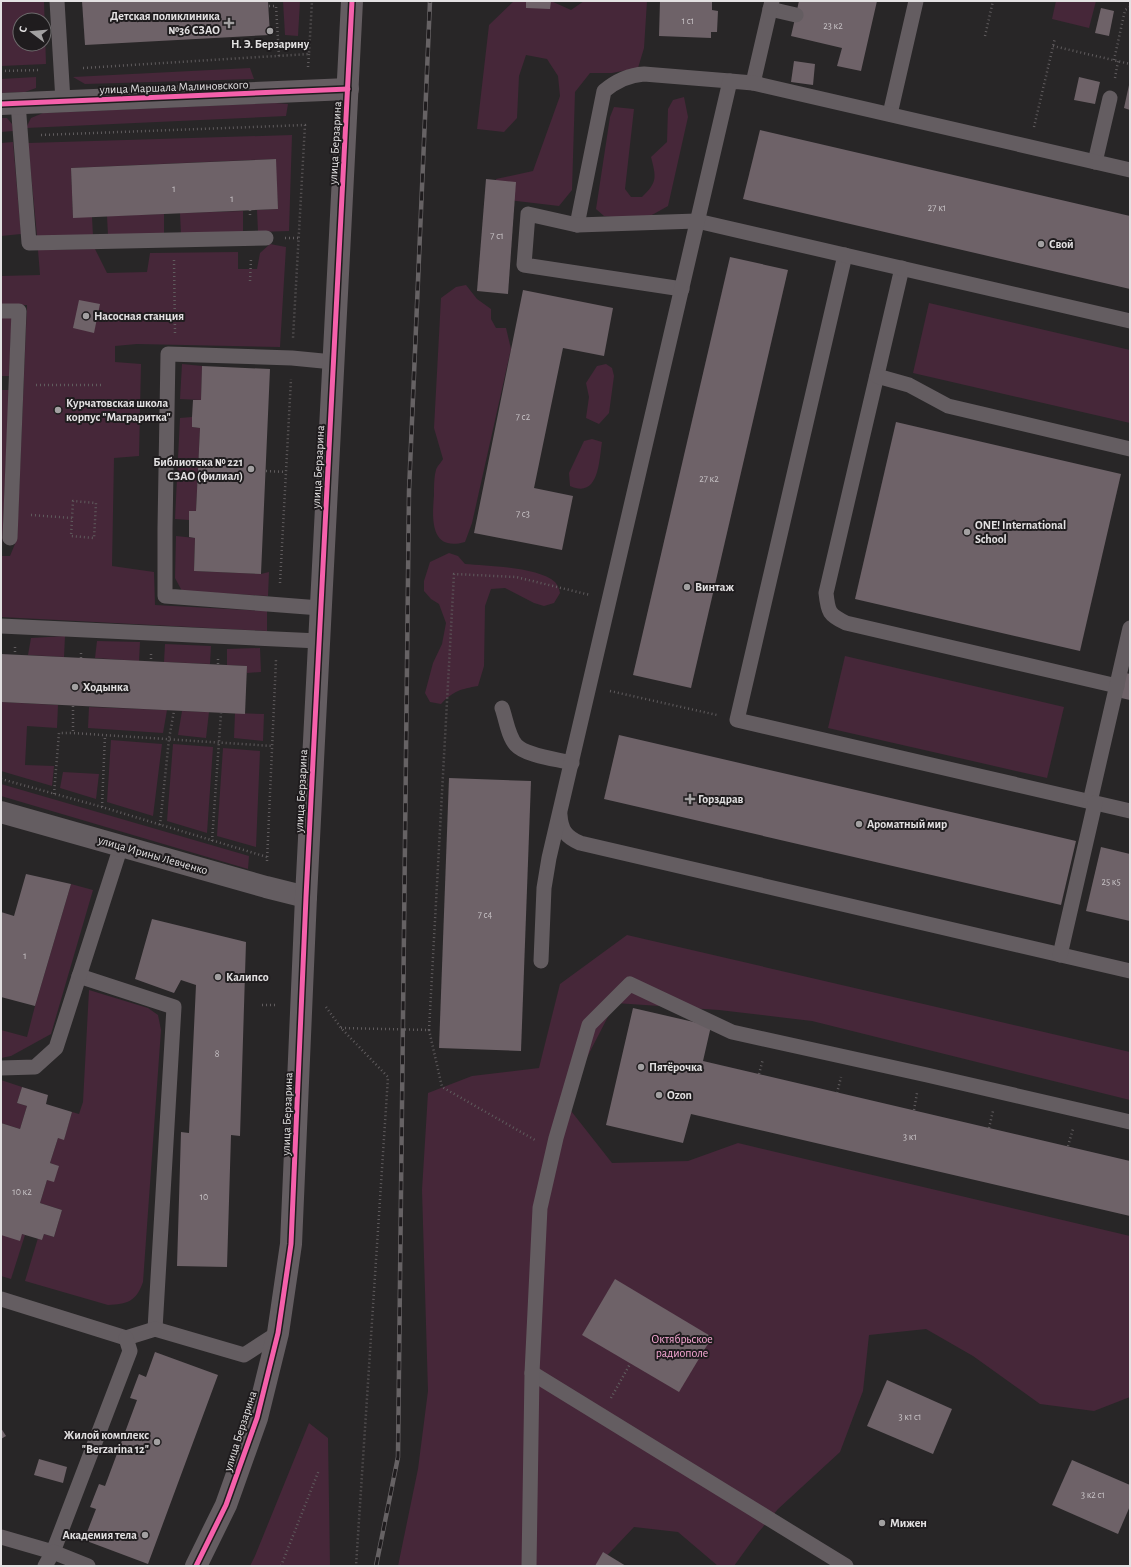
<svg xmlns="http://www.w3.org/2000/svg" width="1131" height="1567" font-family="'Alegreya Sans',sans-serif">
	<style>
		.green { fill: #462739; fill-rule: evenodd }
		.building { fill: #6e6268 }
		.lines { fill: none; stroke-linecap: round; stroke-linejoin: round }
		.path { stroke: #605c5e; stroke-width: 2.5; stroke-dasharray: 1 3; stroke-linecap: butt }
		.service { stroke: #645d61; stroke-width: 15 }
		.minor { stroke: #645d61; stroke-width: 22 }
		.tertiary { stroke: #645d61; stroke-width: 22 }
		.rail-casing { stroke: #666264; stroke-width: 4.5 }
		.rail { stroke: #1f1c1e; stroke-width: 3; stroke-dasharray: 9; stroke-linecap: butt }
		.cycleway-casing { stroke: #1f1c1e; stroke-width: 8 }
		.cycleway { stroke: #f560ab; stroke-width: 5 }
		.poi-dot { fill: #a2a0a1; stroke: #1f1c1e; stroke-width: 1.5 }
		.labels { text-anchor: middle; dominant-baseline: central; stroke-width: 4; stroke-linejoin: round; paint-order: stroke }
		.number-label { font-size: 10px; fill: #c6c1c4 }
		.poi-label { font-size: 12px; font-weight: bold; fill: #e3e1e2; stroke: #1f1c1e; text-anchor: start }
		.street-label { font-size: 12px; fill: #e3e1e2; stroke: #1f1c1e }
		.park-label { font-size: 12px; fill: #f9a9d6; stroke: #1f1c1e }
	</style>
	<rect width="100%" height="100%" fill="#282627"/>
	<g class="green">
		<path d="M1 1H44L46 64 1 66ZM20 20H44V44H20Z"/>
		<polygon points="283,1 300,1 298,36 285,35"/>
		<polygon points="514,1 551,1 571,10 584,1 647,1 644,48 638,68 612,73 590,73 575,92 572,190 559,206 499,199 496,179 533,171 560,96 558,76 547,59 526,55 519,76 517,118 504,132 477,129 489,25"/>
		<polygon points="1056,1 1096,1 1089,28 1052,19"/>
		<polygon points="250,68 254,79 85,84 73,77"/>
		<polygon points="36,77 36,88 25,92 1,93 1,79"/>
		<path d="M684 97 688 117 668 206 643 220 604 216 596 209 610 117 614 107 634 109 625 189 631 197H642C658 182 656 177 651 157L667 142 668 109 673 100Z"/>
		<polygon points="275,103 288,104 286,116 26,128 31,118 43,113"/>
		<polygon points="1,118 7,118 12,124 13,131 1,132"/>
		<polygon points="292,135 289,231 258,232 257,210 278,209 275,159 71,168 73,217 92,217 93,236 37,236 28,143"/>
		<polygon points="13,142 21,234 1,236 1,143"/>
		<polygon points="243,211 243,233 181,234 180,213"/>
		<polygon points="164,214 164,234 108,235 107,216"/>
		<polygon points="270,244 286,247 280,347 137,344 115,346 115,362 141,364 139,456 114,458 112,566 154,572 155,605 267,611 267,631 1,617 1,556 10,556 17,539 27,305 1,305 1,276 40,275 38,250 95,249 107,273 147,272 150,253 238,252 238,269 257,269 260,253"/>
		<path d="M466 285 477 299 491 309V319L496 328H506L511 349 472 523 465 542C430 552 432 519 434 495 434 487 434 477 436 470 437 466 441 463 443 459L434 428 441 298 456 287Z"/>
		<polygon points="929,303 1130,350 1130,423 913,373"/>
		<polygon points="1,316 12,316 9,376 1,376"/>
		<polygon points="182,364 202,366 201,400 180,399"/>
		<polygon points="606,364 612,368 614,376 609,413 599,424 586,418 589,397 586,383 597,366"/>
		<polygon points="1,390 9,390 2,549 1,549"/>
		<polygon points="192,417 192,427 200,428 196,511 189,520 175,519 180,418"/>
		<path d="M592 439 602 442C599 461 599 499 570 486L569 473 584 441Z"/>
		<polygon points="176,536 195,538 194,571 261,574 269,572 268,596 182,591 175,578"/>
		<path d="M449 553 458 556 465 564C488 566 538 567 555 582 558 585 559 589 560 593L554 603 544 606 534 603 505 588 491 589 485 606 484 666 478 686C461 689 453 691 441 704L430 702 425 693 433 663 442 644 446 623 439 604 431 599 424 591V581L430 562Z"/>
		<polygon points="65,636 64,657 28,655 31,638"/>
		<polygon points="97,641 140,642 139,661 95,658"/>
		<polygon points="165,644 211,646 210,664 164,662"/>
		<polygon points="260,648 261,672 247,673 247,666 227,665 227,649"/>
		<polygon points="845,656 1064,707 1047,778 828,728"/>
		<polygon points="1,702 58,705 57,728 27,726 25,765 54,766 52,786 1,771"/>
		<polygon points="89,707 167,710 163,733 88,728"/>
		<polygon points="182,711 209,712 206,738 178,735"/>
		<polygon points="235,713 264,714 263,741 234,738"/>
		<polygon points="111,740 162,744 153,816 107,802"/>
		<polygon points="173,744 213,747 207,833 167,821"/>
		<polygon points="223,748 260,751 256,847 217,836"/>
		<polygon points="63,772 99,774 96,799 60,788"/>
		<polygon points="1,784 249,856 248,869 1,796"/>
		<polygon points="71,884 93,890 51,1034 11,1056 1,1058 1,1030 27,1037 35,1006"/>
		<polygon points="627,935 1130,1052 1130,1100 812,1021 719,1010 615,1003 564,1102 612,1163 688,1161 738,1143 1130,1236 1130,1397 1094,1411 1040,1404 973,1356 926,1329 869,1335 863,1391 840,1452 778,1509 757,1534 734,1566 718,1566 678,1532 634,1527 597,1566 398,1566 418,1469 428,1391 422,1190 428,1093 472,1076 539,1068 560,984"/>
		<path d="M89 990 148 1008 158 1015 161 1030 143 1282C136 1302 127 1304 108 1305L25 1281 38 1238 42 1240 44 1234 54 1237 62 1210 40 1203 47 1180 58 1166 50 1163 58 1138 64 1139 72 1112 79 1114 83 1102Z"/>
		<polygon points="1,1080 22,1087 17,1103 27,1106 20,1129 1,1123"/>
		<polygon points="22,1234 25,1235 11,1279 1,1276 1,1235"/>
		<polygon points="309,1423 328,1438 330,1566 250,1566 255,1556"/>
	</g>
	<g class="building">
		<polygon points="82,1 268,1 270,35 85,45"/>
		<polygon points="526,1 551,1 550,9 526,8"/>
		<polygon points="660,1 712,1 712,10 718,11 717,32 711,32 711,38 659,36"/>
		<polygon points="799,1 877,1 861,71 837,66 842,48 791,36"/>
		<polygon points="1101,8 1114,11 1109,36 1095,33"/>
		<polygon points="794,61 815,64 813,85 791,82"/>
		<polygon points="1079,77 1100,82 1095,104 1074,100"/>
		<polygon points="1129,85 1130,85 1130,110 1124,108"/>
		<polygon points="760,130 1130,216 1130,289 743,199"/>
		<polygon points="276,159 278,209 73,218 71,168"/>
		<polygon points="486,179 516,182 508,294 477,291"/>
		<polygon points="730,257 788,270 691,688 633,675"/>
		<polygon points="523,290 613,308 604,356 563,348 534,488 573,496 562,550 474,533"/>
		<polygon points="79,300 100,304 94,333 73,328"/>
		<polygon points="202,366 270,369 261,574 194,571 195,538 189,537 189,511 196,511 200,428 192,427 192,417 193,400 201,400"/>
		<polygon points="896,422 1121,474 1080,651 855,599"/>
		<polygon points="1,654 247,666 245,714 1,702"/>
		<polygon points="1126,673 1130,674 1130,700 1121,698"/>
		<polygon points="619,735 1076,841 1061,905 604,799"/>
		<polygon points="449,778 531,781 521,1051 439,1048"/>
		<polygon points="1101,847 1130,854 1130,921 1086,911"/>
		<polygon points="26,874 71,884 35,1006 1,997 1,912 14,916"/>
		<polygon points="152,919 246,942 240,1136 231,1135 227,1267 177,1266 181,1132 189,1133 196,985 181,980 174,993 135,979"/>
		<polygon points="633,1008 711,1026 703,1061 1130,1161 1130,1216 691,1114 683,1143 606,1125"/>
		<polygon points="22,1087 48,1095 46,1104 72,1112 64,1140 58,1138 50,1163 59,1166 54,1182 47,1180 40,1203 62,1210 54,1237 44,1234 42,1240 22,1234 20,1241 1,1235 1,1123 20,1129 27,1106 17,1103"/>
		<polygon points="615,1279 712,1337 679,1392 582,1335"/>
		<polygon points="155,1352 218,1375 148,1564 84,1540 96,1509 90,1507 99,1484 105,1486 137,1400 130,1398 139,1374 146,1377"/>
		<polygon points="887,1380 952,1409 933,1454 867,1426"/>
		<polygon points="1,1428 6,1436 1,1439"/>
		<polygon points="39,1459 67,1467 63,1483 34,1475"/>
		<polygon points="1072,1460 1130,1485 1130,1506 1118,1534 1052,1505"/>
		<polygon points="603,1552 626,1566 595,1566"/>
	</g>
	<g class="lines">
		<g class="path">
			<polyline points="269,6 276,6 279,56"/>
			<polyline points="985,36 993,1"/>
			<polyline points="1053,46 1130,64"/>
			<polyline points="1114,60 1125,10 1130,7"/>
			<polyline points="308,67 309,54"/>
			<polyline points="83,68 309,54 312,1"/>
			<polyline points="1,71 40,70"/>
			<polyline points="1115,78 1118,61"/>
			<polyline points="1034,127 1055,38"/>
			<polyline points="41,135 305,125 293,338"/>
			<polyline points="250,210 250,218"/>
			<polyline points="285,238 299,238"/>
			<polyline points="174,260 175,333"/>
			<polyline points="250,281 251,259"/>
			<polyline points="36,385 103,385"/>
			<polyline points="266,471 286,472"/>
			<polyline points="31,515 72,518 71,536 94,538 96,503 73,501 72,518"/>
			<polyline points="280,583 291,379"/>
			<polyline points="15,647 15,654"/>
			<polyline points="151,654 151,661"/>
			<polyline points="81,658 81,650"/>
			<polyline points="218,664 218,656"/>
			<polyline points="610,691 717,715"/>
			<polyline points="73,706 73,733 272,746"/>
			<polyline points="1,779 102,807 267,857"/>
			<polyline points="54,794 59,733 73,733"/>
			<polyline points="102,807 105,735"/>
			<polyline points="160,825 169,739 174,711"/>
			<polyline points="212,841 221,713"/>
			<polyline points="267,861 276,660"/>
			<polyline points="262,1005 275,1005"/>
			<polyline points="326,1007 341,1028 388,1077 356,1566"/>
			<polyline points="341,1028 429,1030 454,574 516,577 590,595"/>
			<polyline points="429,1030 442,1087 535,1140"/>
			<polyline points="759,1074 763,1059"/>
			<polyline points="837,1093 841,1077"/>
			<polyline points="914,1110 917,1093"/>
			<polyline points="989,1128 993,1111"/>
			<polyline points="1068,1146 1073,1129"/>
			<polyline points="611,1398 630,1364"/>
			<polyline points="281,1566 319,1470"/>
		</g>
		<g class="service">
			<polyline points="57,1 63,101"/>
			<polyline points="770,9 796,15"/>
			<polyline points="753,83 772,1"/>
			<polyline points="18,103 29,243 266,238"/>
			<polyline points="890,114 916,1"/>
			<polyline points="1095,162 1110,98"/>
			<path d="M577 225 604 91C616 81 628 75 644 74L730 81"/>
			<polyline points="845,255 737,720 1130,811"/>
			<path d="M902 268 826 593C828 612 829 615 846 623L1117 686"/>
			<polyline points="682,289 524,265 528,214 577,225 697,221 1130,321"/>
			<polyline points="1,311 19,311 10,538"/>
			<polyline points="877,376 909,385 948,406 1130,449"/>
			<polyline points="320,608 165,596 165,528 168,354 292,358 333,362"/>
			<polyline points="1,626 319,641"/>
			<path d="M502 708C506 719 508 736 516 745 526 756 557 759 572 763"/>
			<polyline points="1090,802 1130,628"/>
			<path d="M560 815C561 830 566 837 580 843L1130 971"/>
			<polyline points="1060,955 1095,803"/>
			<polyline points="541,961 544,888 549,858 730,81 753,83 1130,170"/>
			<polyline points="79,976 174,1007 155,1329"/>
			<polyline points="1,1068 35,1067 56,1048 121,846"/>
			<polyline points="1,1299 126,1338 155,1329 244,1355 278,1333"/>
			<polyline points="532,1373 846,1566"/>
			<polyline points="1,1537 53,1552 130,1351 126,1338"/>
			<polyline points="45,1566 53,1552 88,1566"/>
			<polyline points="529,1566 532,1373 540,1208 556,1138 589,1025 630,984 732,1032 927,1075 1130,1122"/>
		</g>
		<g class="minor">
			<polyline points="1,104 348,89"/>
			<polyline points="1,812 266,887 306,897"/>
		</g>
		<polyline class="tertiary" points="196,1566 226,1505 257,1418 278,1333 291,1244 306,897 352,1"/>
		<g class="rail-casing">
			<polyline id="rail" points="376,1566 398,1457 409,491 430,1"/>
		</g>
		<use href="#rail" class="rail"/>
		<g class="cycleway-casing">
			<g id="cycleway">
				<polyline points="1,104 348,89"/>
				<polyline points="196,1566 226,1505 257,1418 278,1333 291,1244 306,897 352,1"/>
			</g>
		</g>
		<use href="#cycleway" class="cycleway"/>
	</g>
	<g class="poi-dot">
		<path d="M227 17h4v4h4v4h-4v4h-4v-4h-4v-4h4z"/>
		<circle cx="270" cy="31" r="4"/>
		<circle cx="1041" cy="244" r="4"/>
		<circle cx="86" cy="316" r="4"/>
		<circle cx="58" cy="410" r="4"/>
		<circle cx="251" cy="469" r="4"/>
		<circle cx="967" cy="532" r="4"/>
		<circle cx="687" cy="587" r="4"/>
		<circle cx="75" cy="687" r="4"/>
		<path d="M688 793h4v4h4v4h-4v4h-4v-4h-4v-4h4z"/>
		<circle cx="859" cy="824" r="4"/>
		<circle cx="218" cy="977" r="4"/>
		<circle cx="641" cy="1067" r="4"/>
		<circle cx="659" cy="1095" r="4"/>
		<circle cx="157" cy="1442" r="4"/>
		<circle cx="882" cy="1523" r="4"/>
		<circle cx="145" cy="1535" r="4"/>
	</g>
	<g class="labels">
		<g class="number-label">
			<text x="688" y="21">1 с1</text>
			<text x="833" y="26">23 к2</text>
			<text x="174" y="189">1</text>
			<text x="232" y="199">1</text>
			<text x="937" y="208">27 к1</text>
			<text x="497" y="236">7 с1</text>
			<text x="523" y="417">7 с2</text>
			<text x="709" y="479">27 к2</text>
			<text x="523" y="514">7 с3</text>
			<text x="1111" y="882">25 к5</text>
			<text x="485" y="915">7 с4</text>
			<text x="25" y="956">1</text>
			<text x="217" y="1054">8</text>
			<text x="910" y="1137">3 к1</text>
			<text x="22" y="1192">10 к2</text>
			<text x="204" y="1197">10</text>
			<text x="910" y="1417">3 к1 с1</text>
			<text x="1093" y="1495">3 к2 с1</text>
		</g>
		<g class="poi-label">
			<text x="220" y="16" text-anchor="end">Детская поликлиника<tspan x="220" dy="14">№36 СЗАО</tspan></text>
			<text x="270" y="44" text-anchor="middle">Н. Э. Берзарину</text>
			<text x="1049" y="244">Свой</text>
			<text x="94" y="316">Насосная станция</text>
			<text x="66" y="403">Курчатовская школа<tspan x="66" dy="14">корпус "Маграритка"</tspan></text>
			<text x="243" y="462" text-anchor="end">Библиотека № 221<tspan x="243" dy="14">СЗАО (филиал)</tspan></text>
			<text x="975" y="525">ONE! International<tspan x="975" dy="14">School</tspan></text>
			<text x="695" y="587">Винтаж</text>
			<text x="83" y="687">Ходынка</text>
			<text x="698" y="799">Горздрав</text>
			<text x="867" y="824">Ароматный мир</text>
			<text x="226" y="977">Калипсо</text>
			<text x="649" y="1067">Пятёрочка</text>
			<text x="667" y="1095">Ozon</text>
			<text x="149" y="1435" text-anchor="end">Жилой комплекс<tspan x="149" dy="14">"Berzarina 12"</tspan></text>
			<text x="890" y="1523">Мижен</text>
			<text x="137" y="1535" text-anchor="end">Академия тела</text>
		</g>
		<g class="street-label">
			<text transform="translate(174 87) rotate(-2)">улица Маршала Малиновского</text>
			<text transform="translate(335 143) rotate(-87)">улица Берзарина</text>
			<text transform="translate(318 467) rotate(-87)">улица Берзарина</text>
			<text transform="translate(301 791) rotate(-87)">улица Берзарина</text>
			<text transform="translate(153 855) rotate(16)">улица Ирины Левченко</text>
			<text transform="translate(287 1114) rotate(-88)">улица Берзарина</text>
			<text transform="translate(240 1431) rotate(-72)">улица Берзарина</text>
		</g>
		<g class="park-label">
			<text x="682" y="1339">Октябрьское<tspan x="682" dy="14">радиополе</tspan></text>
		</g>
	</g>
	<rect width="1131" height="1567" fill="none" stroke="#e3e1e2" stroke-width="4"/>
	<g transform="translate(32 32) rotate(286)"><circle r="19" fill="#1f1c1e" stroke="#6d6b6c"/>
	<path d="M0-3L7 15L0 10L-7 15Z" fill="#a2a0a1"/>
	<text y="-6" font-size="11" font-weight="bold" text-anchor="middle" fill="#e3e1e2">С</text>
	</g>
</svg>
